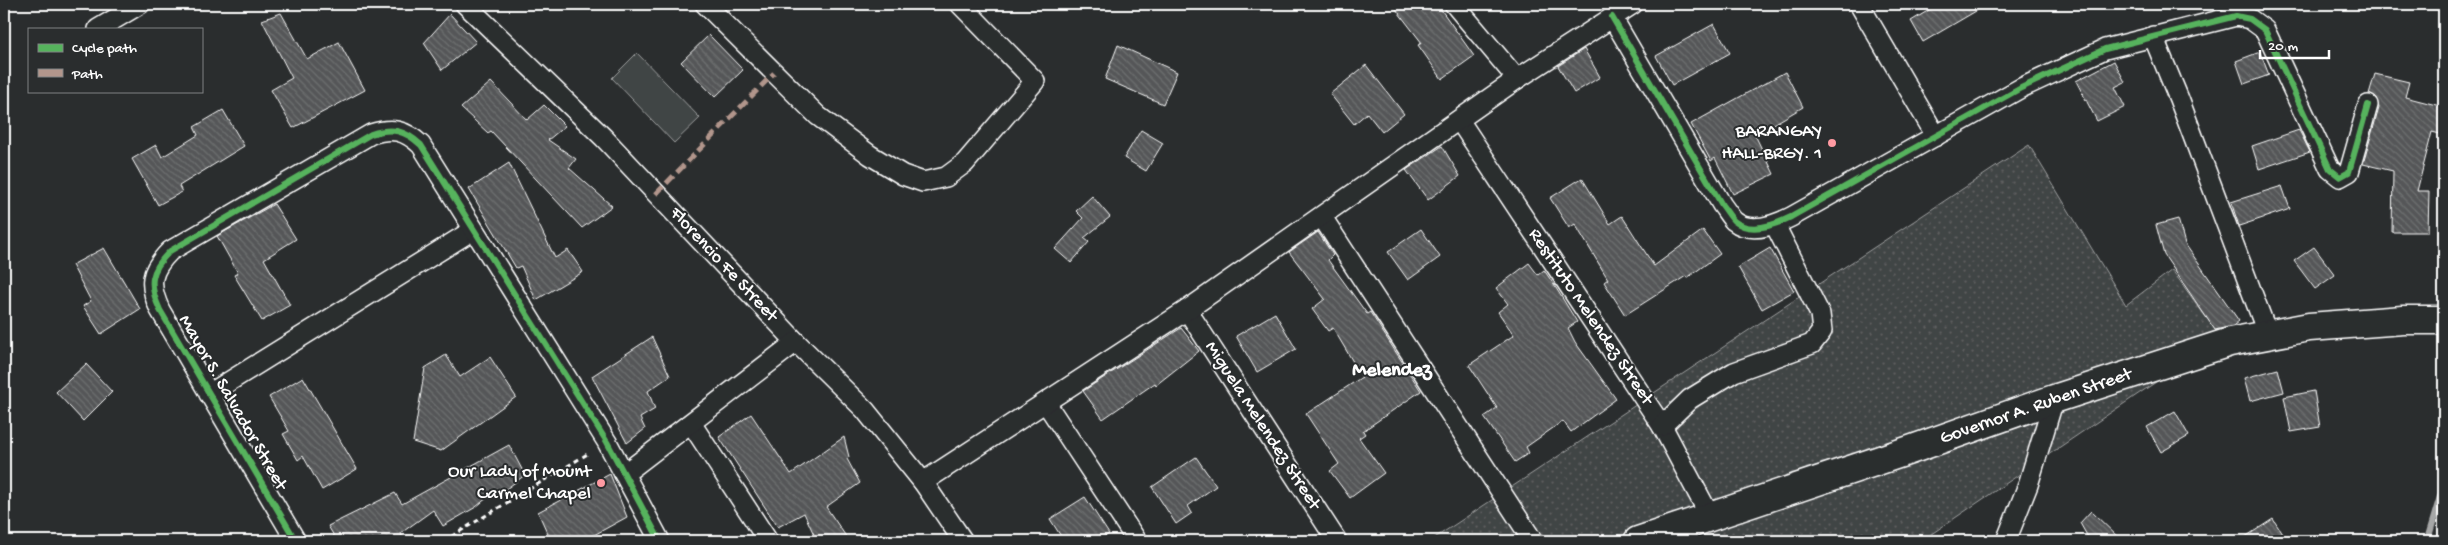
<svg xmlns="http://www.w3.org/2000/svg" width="2448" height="545" font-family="'Gochi Hand',sans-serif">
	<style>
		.grass { fill: url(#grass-dots); stroke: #a0a2a2 }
		.pitch { fill: #414445; stroke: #a0a2a2 }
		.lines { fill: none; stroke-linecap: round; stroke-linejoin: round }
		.stream { stroke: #a6a7a7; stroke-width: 7 }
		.building { fill: url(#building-back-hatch); stroke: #fff }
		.minor-casing { stroke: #fff; stroke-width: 22 }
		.secondary-casing { stroke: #fff; stroke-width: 31 }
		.path { stroke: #fff; stroke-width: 3; stroke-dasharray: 5 4; stroke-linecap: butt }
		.minor { stroke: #2a2d2e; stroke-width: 19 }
		.secondary { stroke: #2a2d2e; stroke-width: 28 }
		.quiet { stroke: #b2968c; stroke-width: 5; stroke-dasharray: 10 5; stroke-linecap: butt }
		.cycleway-casing { stroke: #2a2d2e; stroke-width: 9 }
		.cycleway { stroke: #56b35d; stroke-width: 6 }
		.poi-dot { fill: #ff9aa2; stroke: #2a2d2e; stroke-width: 2 }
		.labels { text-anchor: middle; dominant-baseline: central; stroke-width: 4; stroke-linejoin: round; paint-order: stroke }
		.poi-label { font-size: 19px; fill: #fff; stroke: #2a2d2e; text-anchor: end }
		.street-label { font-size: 19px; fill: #fff; stroke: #2a2d2e }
		.neighbourhood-label { font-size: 20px; font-weight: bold; fill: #fff; stroke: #2a2d2e }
	</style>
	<defs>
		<pattern id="grass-dots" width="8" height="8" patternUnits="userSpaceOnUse" patternTransform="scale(1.25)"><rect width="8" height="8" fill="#414445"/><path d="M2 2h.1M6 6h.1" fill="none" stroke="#5e6061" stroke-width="1.8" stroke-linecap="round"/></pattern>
		<pattern id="building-back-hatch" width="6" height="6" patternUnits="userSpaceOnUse" patternTransform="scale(1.25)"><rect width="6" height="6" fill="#555758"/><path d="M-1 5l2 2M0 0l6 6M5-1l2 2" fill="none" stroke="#6e7071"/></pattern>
	</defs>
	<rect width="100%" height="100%" fill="#2a2d2e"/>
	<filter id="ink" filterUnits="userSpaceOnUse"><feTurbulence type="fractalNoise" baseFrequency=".02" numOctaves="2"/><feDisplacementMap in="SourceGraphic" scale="10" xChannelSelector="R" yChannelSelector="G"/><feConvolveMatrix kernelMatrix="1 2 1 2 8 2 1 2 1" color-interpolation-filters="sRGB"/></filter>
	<g filter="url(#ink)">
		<polygon class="grass" points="2029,145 2126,305 2172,270 2221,338 1921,541 1430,541"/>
		<polygon class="pitch" points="637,53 700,118 674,143 612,78"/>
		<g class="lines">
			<polyline class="stream" points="2427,541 2444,485"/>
		</g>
		<g class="building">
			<polygon points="1392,4 1437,4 1474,56 1442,79 1418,45 1422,43"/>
			<polygon points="1939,4 1988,4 1923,42 1911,21"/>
			<polygon points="281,13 307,59 339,42 365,90 293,128 271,90 292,78 262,20"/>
			<polygon points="450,14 476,42 442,70 424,43"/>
			<polygon points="1714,24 1730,53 1672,85 1656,56"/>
			<polygon points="709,35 743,70 715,97 681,62"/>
			<polygon points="1118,45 1177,72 1163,104 1105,79"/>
			<polygon points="1584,49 1600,77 1574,93 1558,66"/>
			<polygon points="2260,52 2269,75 2244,84 2236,61"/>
			<polygon points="2114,61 2125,82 2115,87 2125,107 2097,121 2076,81"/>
			<polygon points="1366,65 1404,114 1382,132 1367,113 1354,124 1330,94"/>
			<polygon points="1785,72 1803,107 1755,135 1774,174 1733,194 1715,158 1711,161 1691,124"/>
			<polygon points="2375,74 2409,82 2405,97 2444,107 2444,135 2432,132 2417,191 2429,191 2428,232 2392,232 2393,171 2363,164 2379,108 2376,98 2369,94"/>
			<polygon points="491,82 527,120 544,105 565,126 548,140 576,159 569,168 612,206 582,228 491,131 488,133 461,108"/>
			<polygon points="223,110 244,146 179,186 182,192 158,205 132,159 156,145 162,157 198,135 194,127"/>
			<polygon points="1141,130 1163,143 1146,171 1124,158"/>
			<polygon points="2299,130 2310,152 2259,169 2252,146"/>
			<polygon points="1442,146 1460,176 1428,200 1406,170"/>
			<polygon points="509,163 555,258 568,250 583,272 536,300 521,266 516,268 469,189"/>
			<polygon points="1582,178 1610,224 1622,216 1654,266 1703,230 1720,254 1687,278 1686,276 1625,315 1604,282 1608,279 1575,224 1569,228 1550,198"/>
			<polygon points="2282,186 2290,209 2239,226 2231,202"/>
			<polygon points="1092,196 1110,217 1084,238 1089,242 1071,263 1055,249 1083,218 1076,211"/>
			<polygon points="274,204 296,239 264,259 290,305 262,321 234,275 238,273 217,236"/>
			<polygon points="2178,219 2185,244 2239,321 2233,326 2215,330 2164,255 2156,225"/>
			<polygon points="1421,229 1440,257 1408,280 1388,252"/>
			<polygon points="1318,232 1333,255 1328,260 1367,314 1370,312 1421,391 1363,431 1365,434 1359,438 1384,473 1350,498 1330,471 1339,464 1306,414 1362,377 1333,328 1328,331 1312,309 1325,299 1289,252"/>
			<polygon points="2314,247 2335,275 2315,289 2294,261"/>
			<polygon points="104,248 140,309 101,334 83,306 91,301 72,265"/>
			<polygon points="1770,248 1794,291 1762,309 1738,267"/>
			<polygon points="1529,263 1538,275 1544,270 1556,288 1577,322 1568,328 1575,342 1616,399 1571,432 1563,421 1526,447 1529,453 1515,462 1484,417 1497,408 1469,365 1514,335 1498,312 1508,304 1496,288"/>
			<polygon points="1275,313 1296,349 1257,372 1236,336"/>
			<polygon points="1181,328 1199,351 1156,385 1155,383 1103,419 1083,391"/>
			<polygon points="652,337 670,376 648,391 655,409 640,418 645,429 627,443 592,376"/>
			<polygon points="446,355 460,377 490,357 516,397 441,451 413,442 425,368"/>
			<polygon points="86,364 112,392 83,421 56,392"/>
			<polygon points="2278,369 2284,392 2250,401 2244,378"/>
			<polygon points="303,377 357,469 322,490 303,456 298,460 283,434 289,431 269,397"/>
			<polygon points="2314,391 2320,427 2291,432 2284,397"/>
			<polygon points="2175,411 2189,436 2161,452 2147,427"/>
			<polygon points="751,414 791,474 844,437 849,457 847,459 860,483 826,507 849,541 817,541 804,513 778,527 719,437"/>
			<polygon points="509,445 525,475 506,489 494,492 476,507 443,526 433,510 401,533 404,541 337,541 328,526 395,493 402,504"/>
			<polygon points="1196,457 1216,486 1188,506 1192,513 1176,524 1152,487"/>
			<polygon points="610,474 627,517 583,541 551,541 538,512"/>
			<polygon points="1085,497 1109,534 1098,541 1064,541 1050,519"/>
			<polygon points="2091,511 2122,541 2090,541 2080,523"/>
			<polygon points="2273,519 2287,541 2239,541"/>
		</g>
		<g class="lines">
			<g class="minor-casing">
				<g id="minor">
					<polyline points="465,4 604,138 796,342 865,410 923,482 963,541"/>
					<polyline points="705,4 818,116 870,155 903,175 923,182 946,177 965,163 1035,81 960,4"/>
					<polyline points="1454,4 1517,79"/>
					<polyline points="1859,4 1936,136"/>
					<path d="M1612 17 1722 205C1726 210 1730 217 1734 221 1750 234 1775 225 1791 217L2021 88 2105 49 2236 16 2250 19 2265 30 2330 169 2340 177 2349 172 2368 105"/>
					<polyline points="98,29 140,4"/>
					<polyline points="2153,36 2179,99 2268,335"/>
					<polyline points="1459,120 1662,426 1711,518"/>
					<polyline points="1322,217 1533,541"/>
					<polyline points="1187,310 1337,541"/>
					<polyline points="209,394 473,230"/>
					<polyline points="1046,403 1137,541"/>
					<polyline points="691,423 768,541"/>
					<polyline points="1662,426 1690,399 1734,372 1812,344 1822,331 1820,314 1775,225"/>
					<polyline points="624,474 796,342"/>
					<polyline points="923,482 1187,310 1517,79 1633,4"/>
					<path d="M296 541 160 310C148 284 150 271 170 251L371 134C392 127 405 130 421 145L607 442 660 541"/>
					<polyline points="2006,541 2028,485 2054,399"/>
				</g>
			</g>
			<g class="secondary-casing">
				<polyline id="secondary" points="1638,541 1910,450 2054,399 2230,342 2309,327 2403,320 2444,320"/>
			</g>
			<polyline class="path" points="444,541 589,453"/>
			<use href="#minor" class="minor"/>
			<use href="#secondary" class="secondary"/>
			<polyline class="quiet" points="656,194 774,73"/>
			<g class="cycleway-casing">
				<g id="cycleway">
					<path d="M1612 17 1722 205C1726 210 1730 217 1734 221 1750 234 1775 225 1791 217L2021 88 2105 49 2236 16 2250 19 2265 30 2330 169 2340 177 2349 172 2368 105"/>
					<path d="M296 541 160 310C148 284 150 271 170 251L371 134C392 127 405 130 421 145L607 442 660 541"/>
				</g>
			</g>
			<use href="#cycleway" class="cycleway"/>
		</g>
	</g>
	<g class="poi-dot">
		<circle cx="1832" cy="143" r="5"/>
		<circle cx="601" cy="483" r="5"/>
	</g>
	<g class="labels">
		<g class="poi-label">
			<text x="1822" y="132">BARANGAY<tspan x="1822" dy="22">HALL-BRGY. 1</tspan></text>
			<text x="591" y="472">Our Lady of Mount<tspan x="591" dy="22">Carmel Chapel</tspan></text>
		</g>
		<g class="street-label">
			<text transform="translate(723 265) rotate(47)">Florencio Fe Street</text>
			<text transform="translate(1590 317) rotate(56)">Restituto Melendez Street</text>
			<text transform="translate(232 403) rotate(60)">Mayor S. Salvador Street</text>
			<text transform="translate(2036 407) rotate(-19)">Governor A. Ruben Street</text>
			<text transform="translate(1262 426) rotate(57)">Miguela Melendez Street</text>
		</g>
		<g class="neighbourhood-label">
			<text x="1392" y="371">Melendez</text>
		</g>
	</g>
	<rect width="2448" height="545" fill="none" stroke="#2a2d2e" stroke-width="20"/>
	<rect x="10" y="10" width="2428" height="525" fill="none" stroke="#fff" stroke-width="2" filter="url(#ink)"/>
	<rect x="28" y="28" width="175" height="65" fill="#2a2d2e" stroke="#7f8182"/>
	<rect x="38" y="44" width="25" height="8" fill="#56b35d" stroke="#7f8182"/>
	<text x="72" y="52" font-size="15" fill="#ffffff">Cycle path</text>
	<rect x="38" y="69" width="25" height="8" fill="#b2968c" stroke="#7f8182"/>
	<text x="72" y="78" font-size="15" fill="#ffffff">Path</text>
	<path d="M2260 50v8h69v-8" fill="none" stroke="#ffffff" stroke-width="2.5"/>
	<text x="2268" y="50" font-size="15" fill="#ffffff" stroke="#2a2d2e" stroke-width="4" paint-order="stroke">20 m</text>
</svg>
